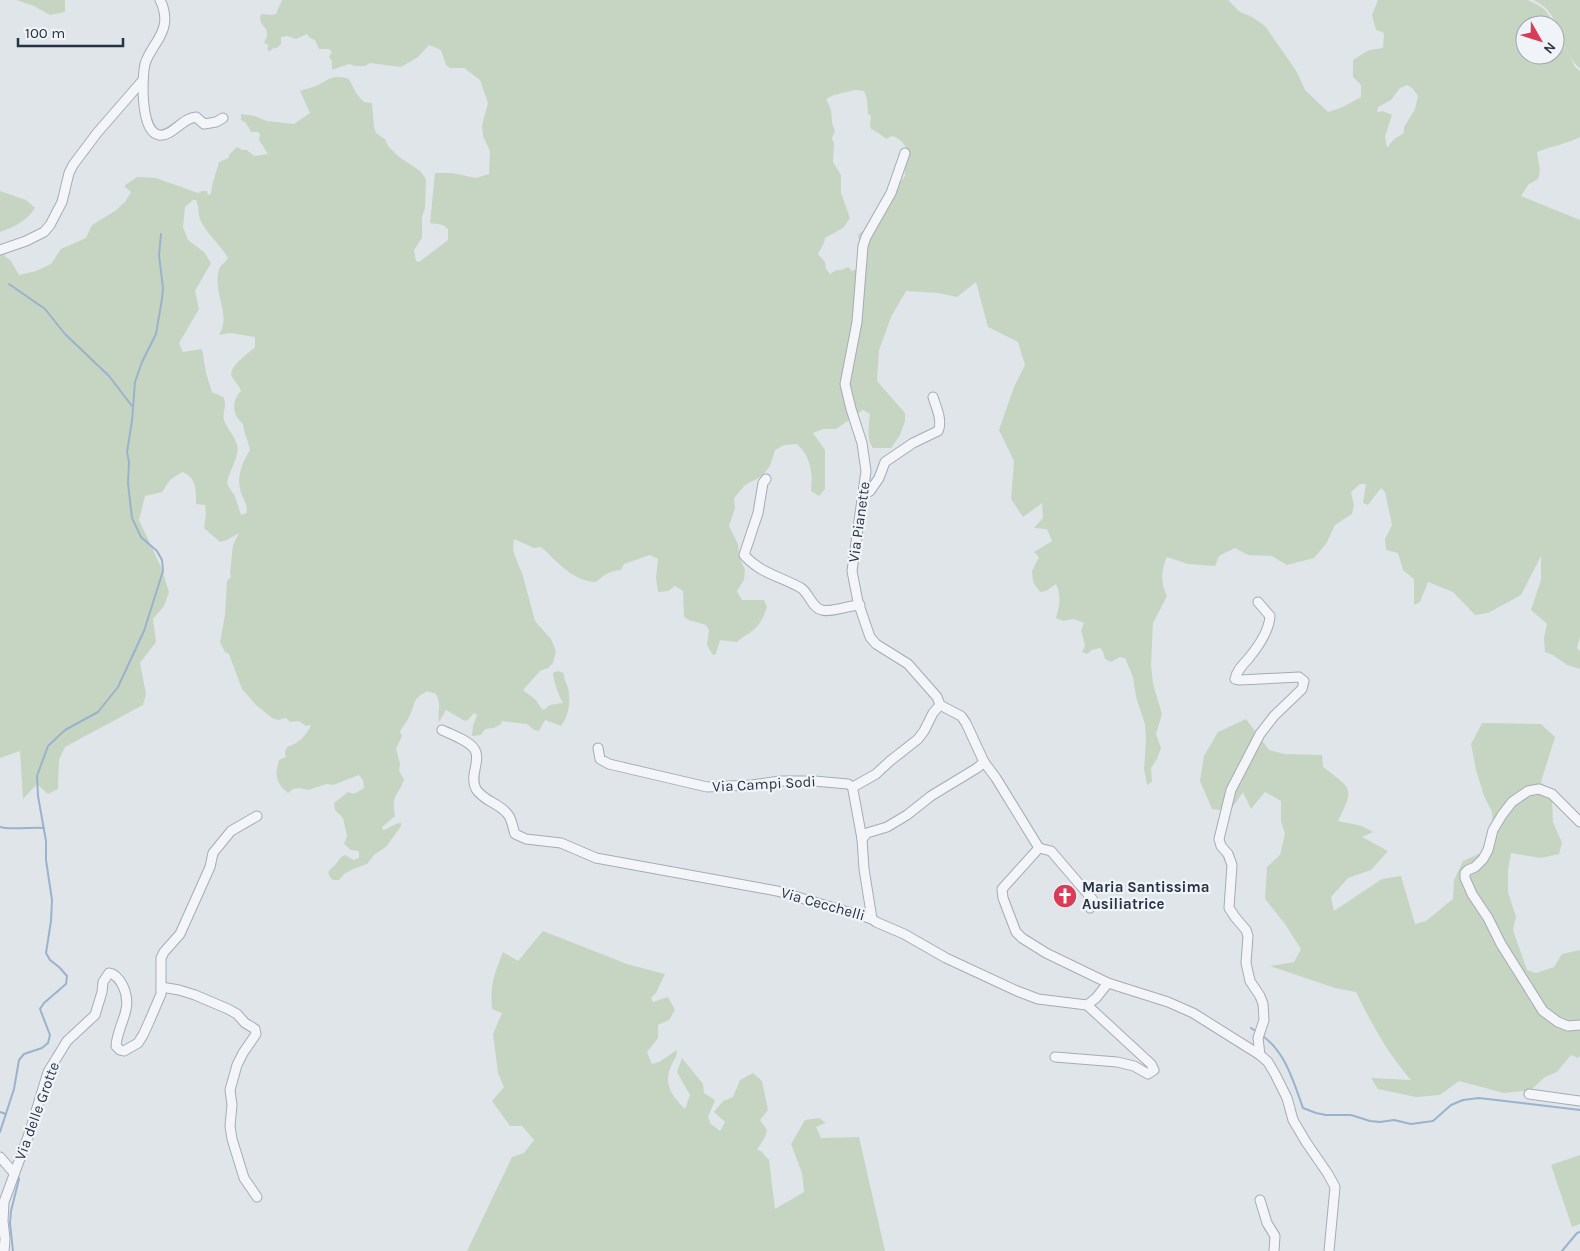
<svg xmlns="http://www.w3.org/2000/svg" width="1580" height="1251" font-family="Karla,sans-serif">
	<style>
		.green { fill: #c6d5c1; fill-rule: evenodd }
		.lines { fill: none; stroke-linecap: round; stroke-linejoin: round }
		.stream { stroke: #99b3cd; stroke-width: 2 }
		.minor-casing { stroke: #a5acb5; stroke-width: 11 }
		.minor { stroke: #f4f5f8; stroke-width: 9 }
		.labels { text-anchor: middle; dominant-baseline: central; stroke-width: 4.5; stroke-linejoin: round; paint-order: stroke }
		.street-label { font-size: 15px; fill: #273243; stroke: #f0f4f8 }
		.poi-label { font-size: 15px; font-weight: bold; fill: #273243; stroke: #f0f4f8; text-anchor: start }
	</style>
	<rect width="100%" height="100%" fill="#e0e5ea"/>
	<g class="green">
		<polygon points="16,0 65,0 65,12 50,15 34,6"/>
		<path d="M282 0H1228L1240 12 1252 17 1265 26 1297 72 1305 90 1328 112 1343 107 1361 97V85L1353 77V60L1369 50 1383 48 1384 33 1376 30 1372 15 1378 0H1528C1544 8 1546 8 1554 25H1525V55H1555V27L1575 67 1580 71V137C1566 144 1552 146 1537 152L1540 171 1538 179 1529 184 1521 196 1580 220V637L1577 648 1580 651V669L1567 665 1553 655 1545 652 1544 638 1547 624 1531 610 1541 580V556L1521 595 1488 613 1475 615 1453 592 1428 582 1420 602 1414 605V579L1403 570 1398 553 1386 550 1385 539 1392 525 1385 492 1381 488 1368 505 1363 503 1366 484H1360L1351 492 1354 505 1352 514 1335 525 1326 544 1314 558 1287 565 1272 556 1248 555 1235 548 1219 556 1215 566 1188 564 1167 557C1161 572 1160 581 1167 596L1153 623 1151 665 1153 684 1162 714 1156 734 1161 748 1157 759 1151 768 1152 782 1147 785 1144 769 1146 740 1145 724 1136 697 1133 677 1125 658 1120 657 1111 662 1105 659 1103 652 1100 648 1092 650 1087 654 1082 652 1085 646 1081 630 1084 623 1074 619 1063 621 1056 618C1060 605 1061 596 1056 584L1046 591 1040 592 1033 582 1032 571 1039 557 1034 552 1052 541 1047 529 1034 528 1043 518 1042 503 1023 517 1011 499 1014 461 999 430 1014 387 1025 365 1018 342 988 327 976 282 957 297 938 293 906 291 891 317 879 350 877 381 905 413V421L900 435 891 448H873C866 439 869 425 870 414L863 410 836 429H823L813 433 825 450V489L819 496 811 491C813 473 811 457 797 444L784 445 775 450 770 466 762 476 745 485 734 498 735 508 729 526 738 544 739 556 745 570 744 580 737 591 742 600H764L767 607C764 616 760 626 751 632 745 636 742 637 737 642L720 640 716 654 713 655 707 645 709 630 706 625 689 620 684 617 683 591 675 586 668 591 658 592 656 578 658 559 650 555 624 564 621 570C609 571 605 574 596 582 572 581 558 562 541 547L534 548 514 539 513 551 523 576 535 621 551 639 556 651 553 663 548 668 540 671 523 690 536 700 541 708 544 710 550 705 563 703C559 697 553 680 553 673L558 671 564 673C564 681 566 681 568 688 571 700 569 716 561 726L545 720 539 731 534 730 527 724 502 721 501 724 494 728 485 729 481 735 472 736 473 725 477 715 474 713 469 719 465 721 446 710 439 722C437 710 442 707 436 694L427 691C410 701 417 702 409 717 407 722 403 726 400 731L402 736 396 749 400 764 399 771 404 779C398 798 391 793 395 816L382 827 383 830C389 829 394 823 401 823V826L387 846 374 855 367 864 353 869 344 874 339 880H333C325 873 329 870 336 864 339 860 340 857 345 855L354 860 359 858V851L351 850 344 844 347 836 343 818 335 810 334 803 348 792 354 794 364 788 363 780 359 775 333 785 327 784 308 790 299 788 293 789 288 793C275 783 275 774 279 760L286 757 285 752 287 747C298 744 307 735 311 725L306 726 299 721 290 722 286 718 278 720 272 718 256 705 242 689 229 654 225 652 220 642 225 615 227 581 231 577 230 573 233 545 239 533 227 540 220 542 204 528 206 514 205 505 196 504C196 491 197 477 182 472L170 480 162 492 145 496 139 520 161 567 169 592 164 606 153 619 156 642 140 663 146 694 143 705 65 747 59 760 58 789 48 794 37 784 23 799 20 751 0 758V252L11 261 19 275 36 271 51 264 61 249 86 238 92 225 115 211 125 202 131 192 124 186 137 177 156 178 198 193 202 191H207L208 195 211 194C212 181 216 174 219 162L229 158V155L237 147 242 150H247L254 156 268 154 259 140 260 134 258 132H251L246 123 241 120V114L255 116 267 121 294 124 310 113 300 91C305 89 311 88 316 86 329 79 333 74 349 79L356 93 364 102 372 103 374 127 376 133 385 139 388 146 398 156 420 171 426 179 425 208 422 217V238L414 250 416 261 419 262 448 240V229L443 225 430 223 435 173H452L476 178 489 174 490 151 483 136 482 125 488 103 480 80 464 68H450L446 65 441 50 429 45 418 57 401 67 370 63 365 66H355L349 64 332 70V61L329 57 332 52 329 49H319L315 40 310 38 307 34 296 39 287 36 281 37V44L277 48H273L269 52 267 48 269 45 264 43C265 40 267 38 267 35 268 25 257 26 261 14L272 15 276 14ZM1407 85 1413 89 1418 96 1415 109 1404 127V133L1394 139 1387 148 1385 136 1392 115 1383 111 1377 112 1378 107 1391 100 1400 88ZM855 90 864 91 867 99 868 114 871 116 870 124 871 129C878 132 881 136 887 139L892 136C900 138 908 146 907 155 906 158 904 160 904 163 904 167 905 172 905 176L868 227 858 235 865 267 851 271V270L848 267 841 270H837L830 274 826 269 825 262 818 254 824 243 825 238 843 228 850 218 841 193V175L833 162 834 144 832 138 835 131C829 118 835 114 826 99L834 95ZM193 200H196C199 206 198 213 200 219 206 234 220 244 228 258 226 262 220 265 219 270 212 292 232 315 219 335L230 333 255 337V347C248 354 227 367 232 377 235 382 239 385 241 391 231 401 232 415 243 424 244 434 248 440 250 450 242 463 235 479 242 495 245 502 247 505 247 513L241 515 235 496 227 484C228 472 240 458 237 445 235 436 227 429 224 420 222 412 228 405 223 397L212 392 206 373 202 349 183 352 179 343 199 309 195 291 211 263 204 252 188 240 183 227 185 207Z"/>
		<path d="M1533 0H1580V68C1558 52 1563 11 1533 0Z"/>
		<path d="M0 191 26 200 35 208C28 220 13 228 0 232Z"/>
		<path d="M1246 719 1269 750 1284 754 1322 755 1323 767C1352 789 1355 787 1338 821L1362 826 1373 832 1362 837 1388 851 1371 870 1348 878 1331 897 1334 911 1382 879 1401 876 1415 924 1426 921 1453 899 1454 880 1463 861 1494 847 1492 812 1484 796 1476 770 1471 744 1482 723 1541 724 1555 737 1541 782 1552 801 1553 822 1562 843 1559 854 1541 858 1511 853 1508 870V892L1516 917 1513 930 1527 970 1536 973 1554 967 1562 954 1580 950V1056L1578 1058 1571 1055 1557 1072 1545 1077 1531 1090 1504 1093 1459 1081 1440 1095 1416 1097 1378 1089 1371 1078 1411 1080C1388 1054 1371 1023 1356 992L1335 988 1270 966 1294 962 1301 949 1285 924 1265 899 1267 867 1280 855 1285 834 1281 821V801L1265 792 1251 809 1243 792 1230 811 1212 809 1200 781 1204 756 1218 732Z"/>
		<path d="M543 931 627 964 665 974 656 993 651 998 653 1002 668 997 675 1010 669 1020 658 1025V1038L647 1052 652 1064 659 1062 677 1050C677 1057 675 1058 672 1064 662 1084 672 1096 685 1109L690 1095 677 1072 682 1058 703 1084 704 1093 715 1100 708 1117 711 1124 720 1131 725 1122 714 1112 723 1101 733 1097 740 1080 753 1073 762 1081 768 1110 760 1120 767 1130 765 1137 757 1150 761 1151 769 1160 775 1209 804 1192 802 1173 791 1144 805 1120 819 1118 826 1123 816 1127 821 1138 859 1137 885 1251H467L512 1157 524 1153 534 1140 522 1126H510L492 1101 504 1087 498 1073 493 1034 502 1013 492 1009C490 984 494 975 503 952L518 961Z"/>
		<polygon points="1580,1155 1580,1224 1572,1227 1551,1165"/>
	</g>
	<g class="lines">
		<g class="stream">
			<polyline points="9,284 45,309 65,334 109,376 132,406"/>
			<path d="M0 827C7 830 34 827 44 828"/>
			<polyline points="1251,1028 1257,1032"/>
			<path d="M1261 1035C1285 1050 1294 1083 1303 1108L1316 1113 1326 1115H1351L1370 1121 1380 1122 1394 1120 1411 1124 1433 1121 1451 1105 1463 1100 1479 1098 1580 1110"/>
			<polyline points="0,1112 6,1114"/>
			<polyline points="0,1132 14,1089 19,1060 24,1054 42,1048 48,1043 50,1035 40,1009 44,1003 66,984 67,976 59,967 50,960 46,953 51,921 52,900 46,860 46,841 38,796 37,776 48,746 65,730 98,712 118,687 144,631 163,571 162,560 157,551 141,537 132,518 128,483 129,462 127,452 132,421 135,382 142,362 156,334 162,299 163,288 159,255 161,234"/>
			<polyline points="13,1251 10,1223 11,1211 19,1179 18,1176"/>
			<polyline points="1562,1251 1577,1233 1580,1232"/>
		</g>
		<g class="minor-casing">
			<g id="minor">
				<path d="M160 0C164 7 166 18 164 26 161 40 149 50 145 64 142 77 140 132 159 135 172 137 182 118 196 117L204 124 216 122 223 118"/>
				<polyline points="0,250 26,241 44,232 50,225 62,202 69,173 73,165 97,133 143,80"/>
				<path d="M766 479 763 483 758 513 744 555C761 574 780 576 801 588 809 593 812 608 822 610 831 613 850 605 860 605"/>
				<path d="M864 495 870 491 879 478 885 462 913 443 938 431C943 421 936 407 933 397"/>
				<path d="M1258 602 1270 616C1269 632 1258 647 1248 659 1242 666 1237 670 1235 679L1240 680 1299 677 1304 681 1302 689 1274 716 1260 734 1231 790 1219 839 1221 846 1228 854 1232 865 1229 908 1235 917 1246 930 1248 936 1246 963 1250 981 1260 996 1263 1004 1264 1020 1258 1038 1260 1055"/>
				<polyline points="940,705 961,716 966,723 984,762 996,778 1039,848 1002,889 1003,898 1016,932 1022,938 1046,953 1108,983 1168,1002 1193,1013 1260,1055 1268,1062 1275,1074 1287,1098 1293,1120 1306,1142 1328,1174 1335,1187 1329,1251"/>
				<path d="M442 730C452 735 469 740 475 750 481 761 469 776 476 789 484 802 501 803 509 816 512 821 513 828 515 834L526 839 561 843 596 858 777 891 872 919 876 922 904 934 946 958 1017 991 1038 999 1087 1005 1096 998 1108 983"/>
				<polyline points="598,748 600,759 609,764 707,787 752,785 780,781 814,781 848,784 853,787"/>
				<polyline points="1580,822 1552,794 1539,789 1528,791 1512,802 1502,815 1493,830 1488,850 1483,859 1475,867 1468,870 1465,873 1465,878 1472,894 1488,918 1501,944 1543,1011 1558,1022 1568,1026 1580,1025"/>
				<polyline points="862,839 867,833 887,827 907,815 931,796 977,768 984,762"/>
				<polyline points="1039,848 1051,851 1093,900 1090,908"/>
				<polyline points="872,919 864,869 862,839 853,790 853,787 876,774 890,761 918,739 924,731 933,713 940,705 937,697 908,664 876,644 870,637 858,602 852,571 866,471 862,443 851,409 845,384 857,322 863,246 866,237 891,193 905,153"/>
				<polyline points="161,987 179,990 195,995 228,1009 237,1014 245,1023 255,1029 256,1034 243,1053 237,1065 230,1090 232,1105 230,1126 232,1139 244,1178 257,1197"/>
				<polyline points="1055,1057 1117,1062 1134,1066 1148,1074 1154,1070 1151,1064 1087,1005"/>
				<polyline points="1529,1094 1580,1101"/>
				<polyline points="0,1157 14,1173"/>
				<polyline points="1260,1200 1267,1223 1275,1236 1274,1251"/>
				<path d="M4 1251 5 1239 3 1221 4 1202 29 1134 48 1072 67 1041 95 1015 102 992 103 982 109 973C116 974 120 980 123 986 134 1010 118 1022 116 1046L120 1050 124 1051 138 1043 143 1035 149 1022 161 994V958L164 952 180 934 210 867 213 853 231 831 257 816"/>
			</g>
		</g>
		<use href="#minor" class="minor"/>
	</g>
	<defs>
		<g id="church-disc" transform="scale(1.25)"><circle r="9.5" fill="#d93c57" stroke="#f0f4f8"/><path d="M-1.2-6h2.4v3.5h3.3v2.4h-3.3V6h-2.4V-.1h-3.3v-2.4h3.3Z" fill="#fff"/></g>
	</defs>
	<g fill-rule="evenodd">
		<use href="#church-disc" x="1065" y="896"/>
	</g>
	<g class="labels">
		<g class="street-label">
			<text transform="translate(859 522) rotate(-82)">Via Pianette</text>
			<text transform="translate(764 784) rotate(-3)">Via Campi Sodi</text>
			<text transform="translate(823 904) rotate(16)">Via Cecchelli</text>
			<text transform="translate(37 1111) rotate(-70)">Via delle Grotte</text>
		</g>
		<g class="poi-label">
			<text x="1082" y="887">Maria Santissima<tspan x="1082" dy="17">Ausiliatrice</tspan></text>
		</g>
	</g>
	<g transform="translate(1540 40) rotate(129)"><circle r="24" fill="#f0f4f8" stroke="#a0a6b0"/>
	<path d="M0-4L9 19L0 12L-9 19Z" fill="#d93c57"/>
	<text y="-8" font-size="14" font-weight="bold" text-anchor="middle" fill="#273243">N</text>
	</g>
	<path d="M18 38v8h105v-8" fill="none" stroke="#273243" stroke-width="2.5"/>
	<text x="25" y="38" font-size="15" fill="#273243" stroke="#f0f4f8" stroke-width="4" paint-order="stroke">100 m</text>
</svg>
